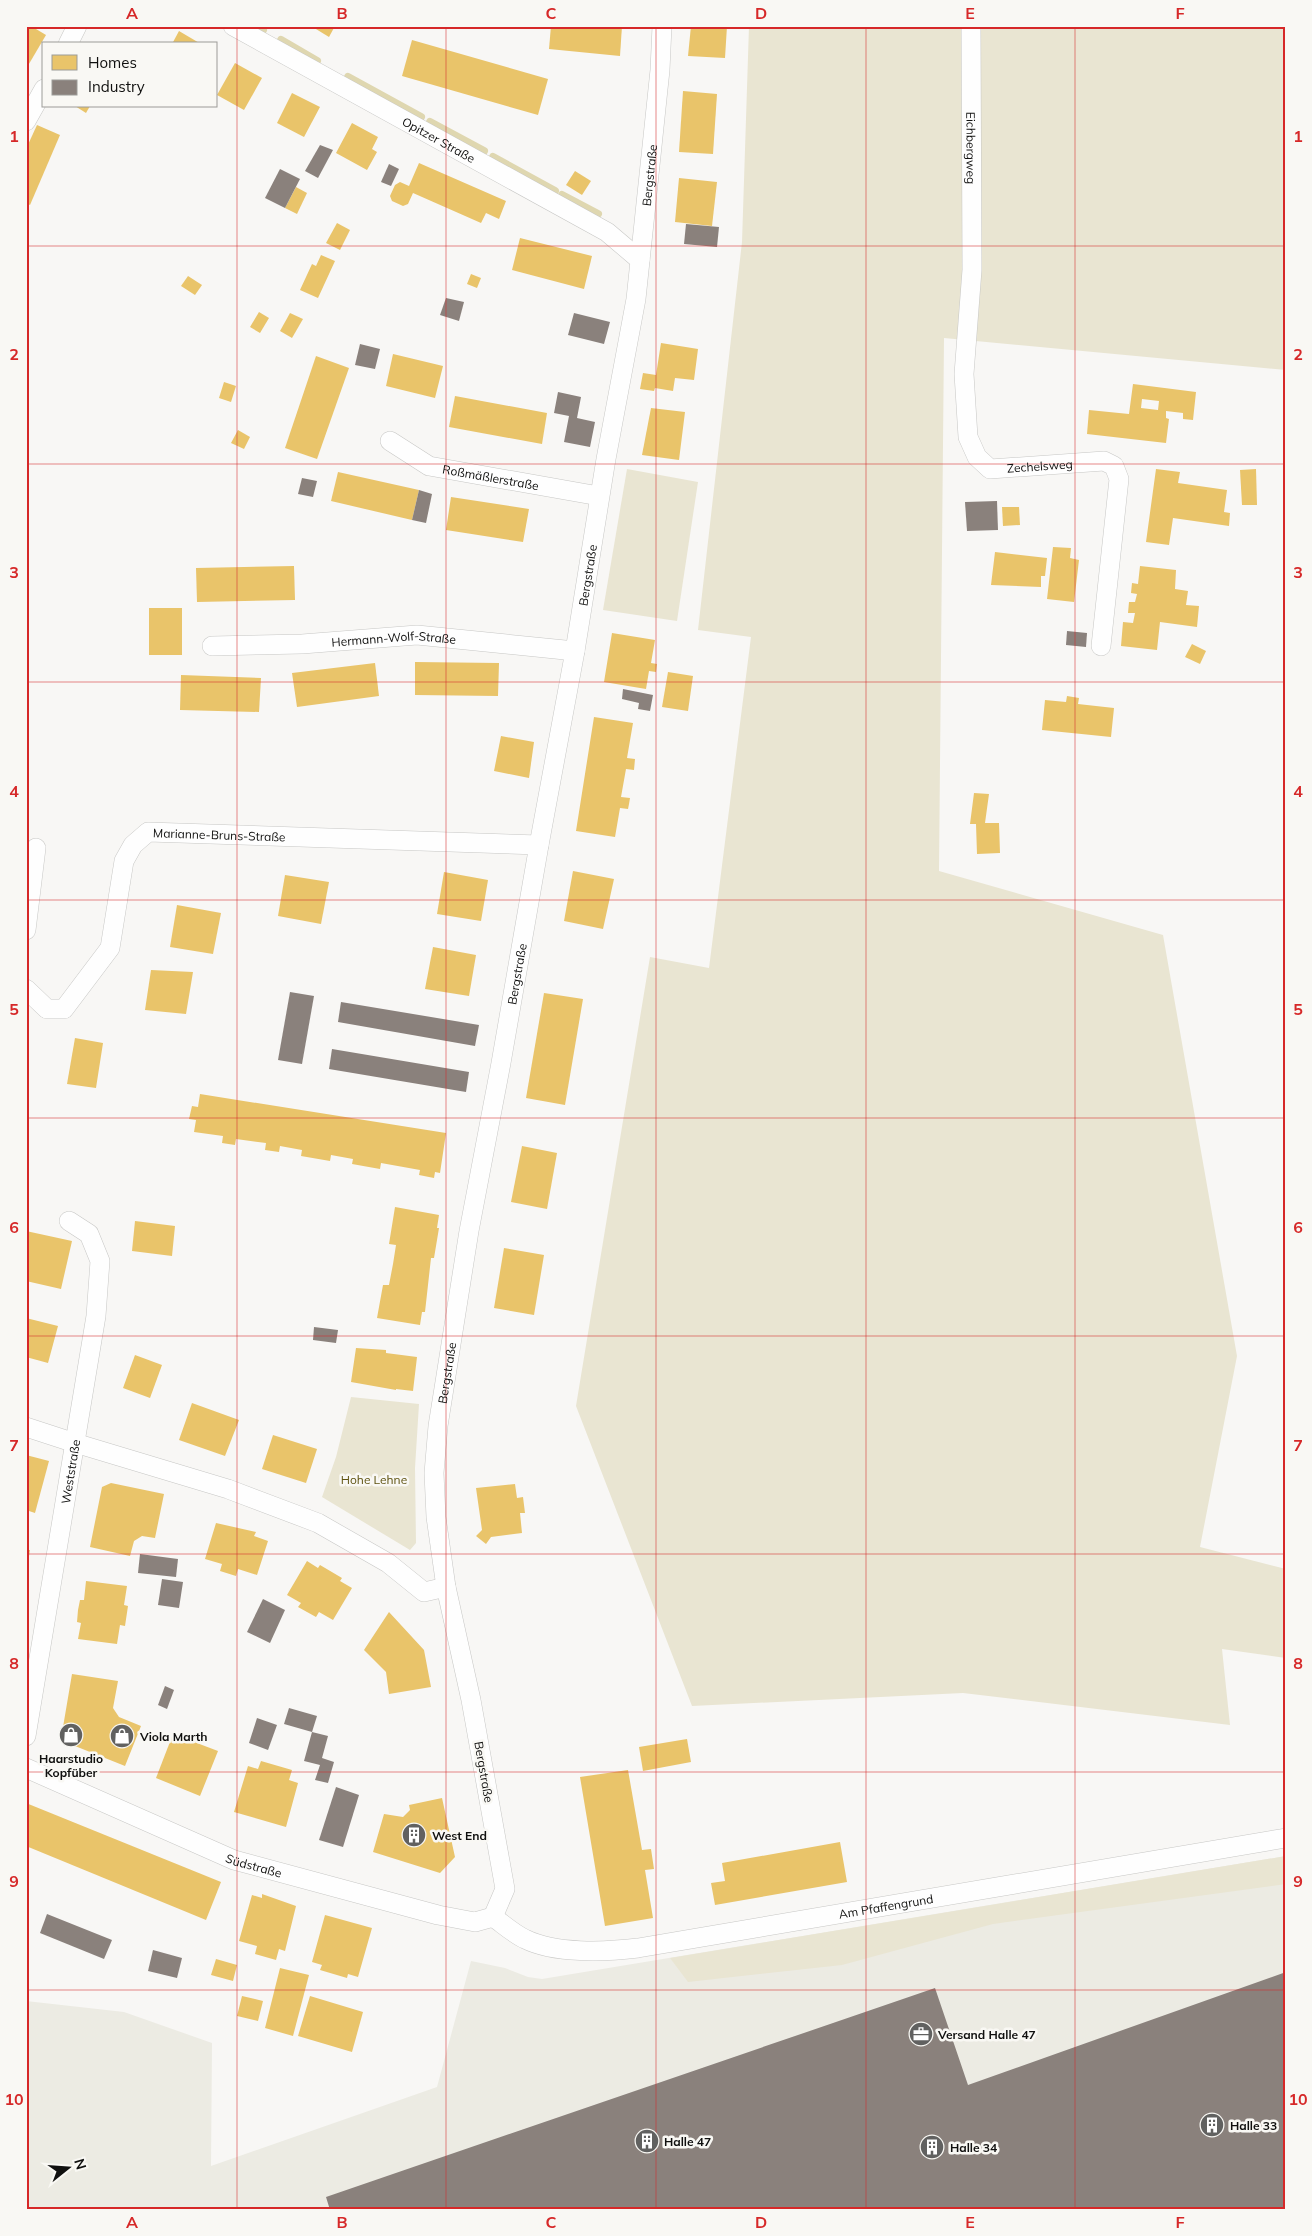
<svg xmlns="http://www.w3.org/2000/svg" width="1312" height="2236" font-family="Mulish,sans-serif">
	<style>
		.built { fill: #ecebe3 }
		.green { fill: #e9e5d2 }
		.homes { fill: #e9c46a; fill-rule: evenodd }
		.industry { fill: #8a817c }
		.lines { fill: none; stroke-linecap: round; stroke-linejoin: round }
		.stream { stroke: #dfd7b0; stroke-width: 8 }
		.street-casing { stroke: #c7c7c5; stroke-width: 20 }
		.street { stroke: #fefefe; stroke-width: 19 }
		.grid { fill: none; stroke: #d62828; stroke-width: 1; stroke-opacity: 0.55 }
		.labels { text-anchor: middle; dominant-baseline: central; stroke-width: 5; stroke-linejoin: round; paint-order: stroke }
		.street-label { font-size: 12px; fill: #10100f; stroke: #f9f8f4 }
		.park-label { font-size: 12px; fill: #5e5210; stroke: #f9f8f4 }
		.poi-label { font-size: 12px; font-weight: bold; fill: #10100f; stroke: #f9f8f4; text-anchor: start }
		.neatline { fill: none; stroke: #d62828; stroke-width: 2 }
		.grid-label { font-size: 16px; text-anchor: middle; font-weight: bold; fill: #d62828 }
	</style>
	<rect width="100%" height="100%" fill="#f8f7f5"/>
	<polygon class="built" points="1286,1856 1286,2210 26,2210 26,2001 124,2012 212,2043 211,2166 437,2087 471,1961 505,1968 528,1977 542,1979"/>
	<g class="green">
		<polygon points="749,26 1286,26 1286,370 944,338 939,871 1163,935 1237,1356 1200,1547 1286,1569 1286,1658 1222,1649 1230,1725 963,1693 692,1706 576,1406 650,957 709,968 751,637 698,630 742,242"/>
		<polygon points="627,469 698,482 677,621 603,610"/>
		<polygon points="351,1397 419,1404 415,1468 416,1543 410,1550 322,1497 336,1457"/>
		<polygon points="1286,1856 1286,1884 993,1924 842,1965 688,1982 670,1958"/>
	</g>
	<g class="homes">
		<polygon points="26,26 31,26 46,35 26,69"/>
		<polygon points="311,26 335,26 329,37"/>
		<polygon points="551,26 622,26 620,56 549,49"/>
		<polygon points="691,26 727,26 725,58 688,56"/>
		<polygon points="179,31 201,44 172,44"/>
		<polygon points="412,40 548,79 538,115 402,76"/>
		<polygon points="235,63 262,78 244,110 217,95"/>
		<polygon points="683,91 717,94 713,154 679,152"/>
		<polygon points="292,93 320,107 304,137 277,123"/>
		<polygon points="75,106 90,106 86,113"/>
		<polygon points="352,123 378,137 372,149 377,152 367,170 336,153"/>
		<polygon points="37,125 60,135 30,205 26,203 26,149"/>
		<polygon points="419,163 506,201 499,219 486,213 481,223 413,193 408,204 403,206 392,201 390,196 395,185 400,182 409,186"/>
		<polygon points="575,171 591,181 582,195 566,185"/>
		<polygon points="679,178 717,182 712,226 675,222"/>
		<polygon points="296,187 307,193 297,214 285,208"/>
		<polygon points="337,223 350,230 340,250 326,243"/>
		<polygon points="520,238 592,256 584,289 512,270"/>
		<polygon points="321,255 335,261 318,298 300,290 312,264 316,266"/>
		<polygon points="471,274 481,278 477,288 467,284"/>
		<polygon points="188,276 202,285 195,295 181,286"/>
		<polygon points="259,312 269,318 260,333 250,327"/>
		<polygon points="290,313 303,319 292,338 280,331"/>
		<polygon points="661,343 698,349 694,380 675,378 673,391 655,388 654,391 640,389 643,373 656,375"/>
		<polygon points="393,354 443,366 435,398 386,386"/>
		<polygon points="316,356 349,368 317,459 285,448"/>
		<polygon points="224,382 236,386 231,402 219,398"/>
		<path d="M1133 384 1196 392 1193 420 1183 419V413L1166 411V418L1169 419 1166 443 1087 434 1089 410 1129 414ZM1142 399 1159 401 1158 410 1141 408Z"/>
		<polygon points="455,396 547,413 542,444 449,427"/>
		<polygon points="651,408 685,412 679,460 642,455"/>
		<polygon points="238,430 250,437 244,449 231,443"/>
		<polygon points="1156,469 1180,472 1178,483 1227,490 1224,512 1230,513 1229,526 1173,518 1169,545 1146,542"/>
		<polygon points="1256,469 1257,505 1242,505 1240,470"/>
		<polygon points="338,472 419,490 412,520 331,501"/>
		<polygon points="451,497 529,509 523,542 446,530"/>
		<polygon points="1002,507 1019,507 1020,525 1003,526"/>
		<polygon points="1053,547 1071,548 1070,558 1079,560 1074,602 1047,599"/>
		<polygon points="995,552 1047,558 1045,576 1041,576 1041,587 991,585"/>
		<polygon points="294,566 295,600 197,602 196,568"/>
		<polygon points="1140,566 1176,570 1175,589 1188,591 1186,605 1199,606 1197,627 1160,622 1157,650 1121,646 1123,622 1133,623 1135,613 1128,613 1129,602 1135,602 1137,594 1131,593 1132,583 1138,584"/>
		<rect x="149" y="608" width="33" height="47"/>
		<polygon points="612,633 655,640 651,663 657,664 656,672 649,671 646,689 604,682"/>
		<polygon points="1192,644 1206,651 1200,664 1185,657"/>
		<polygon points="415,662 499,663 498,696 415,695"/>
		<polygon points="375,663 379,696 297,707 292,673"/>
		<polygon points="668,672 693,676 688,711 662,707"/>
		<polygon points="181,675 261,678 259,712 180,710"/>
		<polygon points="1067,696 1079,698 1078,704 1114,708 1111,737 1042,730 1045,700 1066,702"/>
		<polygon points="594,717 633,723 627,758 635,759 634,770 626,769 621,797 630,798 629,804 628,809 620,808 615,837 576,831"/>
		<polygon points="501,736 534,742 529,778 494,771"/>
		<polygon points="974,793 989,794 985,823 999,823 1000,853 977,854 976,824 970,824"/>
		<polygon points="573,871 614,879 603,929 564,921"/>
		<polygon points="444,872 488,880 481,921 437,914"/>
		<polygon points="285,875 329,882 321,924 278,916"/>
		<polygon points="177,905 221,913 213,954 170,947"/>
		<polygon points="433,947 476,955 469,996 425,989"/>
		<polygon points="151,970 193,972 186,1014 145,1010"/>
		<polygon points="544,993 583,999 565,1105 526,1098"/>
		<polygon points="75,1038 103,1043 96,1088 67,1084"/>
		<polygon points="200,1094 446,1133 440,1173 435,1172 434,1178 419,1175 420,1170 381,1163 380,1169 352,1164 353,1159 331,1155 330,1161 301,1156 302,1150 280,1146 279,1152 265,1150 266,1143 236,1139 235,1145 222,1143 223,1136 194,1132 196,1120 189,1119 192,1106 198,1107"/>
		<polygon points="522,1146 557,1153 547,1209 511,1202"/>
		<polygon points="395,1207 439,1215 437,1228 439,1228 434,1258 431,1258 425,1312 422,1312 420,1325 377,1318 383,1285 389,1285 393,1264 396,1245 389,1244"/>
		<polygon points="135,1221 175,1226 172,1256 132,1251"/>
		<polygon points="26,1231 72,1241 61,1289 26,1281"/>
		<polygon points="504,1248 544,1255 534,1315 494,1308"/>
		<polygon points="26,1318 58,1326 48,1363 26,1357"/>
		<polygon points="356,1348 386,1350 386,1353 417,1357 413,1391 396,1389 396,1390 351,1382"/>
		<polygon points="135,1355 162,1365 150,1398 123,1388"/>
		<polygon points="192,1403 239,1420 225,1456 179,1440"/>
		<polygon points="273,1435 317,1449 306,1483 262,1469"/>
		<polygon points="26,1455 49,1461 35,1513 26,1510"/>
		<polygon points="111,1483 164,1494 155,1538 142,1536 134,1541 130,1556 90,1547 102,1487"/>
		<polygon points="515,1484 517,1498 523,1497 525,1513 520,1513 522,1533 491,1537 486,1544 476,1536 482,1530 476,1488"/>
		<polygon points="216,1523 256,1532 254,1536 268,1541 257,1575 238,1569 236,1576 220,1571 222,1564 205,1559"/>
		<polygon points="26,1550 30,1550 27,1568 26,1568"/>
		<polygon points="307,1561 318,1568 320,1565 342,1578 340,1581 352,1588 333,1620 319,1612 316,1617 298,1607 301,1603 287,1595"/>
		<polygon points="86,1581 127,1586 124,1605 128,1606 125,1626 120,1625 117,1644 78,1639 81,1623 77,1622 78,1610 80,1600 84,1600"/>
		<polygon points="389,1612 424,1650 431,1687 389,1694 386,1672 364,1650"/>
		<polygon points="72,1674 118,1681 113,1708 119,1717 141,1726 125,1766 70,1744 62,1733"/>
		<polygon points="173,1734 218,1751 200,1796 156,1778"/>
		<polygon points="687,1739 691,1762 643,1771 639,1747"/>
		<polygon points="261,1761 292,1770 289,1780 298,1783 286,1827 234,1812 248,1766 258,1769"/>
		<polygon points="628,1770 642,1850 651,1849 654,1869 645,1870 653,1918 605,1926 580,1777"/>
		<polygon points="442,1798 455,1857 440,1873 373,1852 384,1814 403,1817 410,1810 409,1805"/>
		<polygon points="26,1803 221,1882 206,1920 26,1846"/>
		<polygon points="840,1842 847,1882 715,1905 711,1883 725,1881 722,1863"/>
		<polygon points="262,1894 296,1906 285,1951 279,1949 276,1960 255,1954 257,1946 239,1941 252,1895 262,1898"/>
		<polygon points="325,1915 372,1928 358,1977 348,1974 347,1978 320,1970 322,1965 312,1962"/>
		<polygon points="216,1959 237,1965 233,1981 211,1975"/>
		<polygon points="280,1968 309,1975 293,2036 265,2028"/>
		<polygon points="242,1996 263,2001 258,2021 237,2016"/>
		<polygon points="310,1996 363,2012 352,2052 298,2036"/>
	</g>
	<g class="industry">
		<polygon points="320,145 333,150 318,178 305,171"/>
		<polygon points="389,164 399,169 391,186 381,182"/>
		<polygon points="280,169 300,179 285,208 265,198"/>
		<polygon points="686,224 719,227 717,247 684,244"/>
		<polygon points="446,298 464,302 459,321 440,315"/>
		<polygon points="574,313 610,322 604,344 568,335"/>
		<polygon points="360,344 380,349 375,369 355,365"/>
		<polygon points="558,392 581,397 577,418 595,422 590,447 564,442 569,416 554,413"/>
		<polygon points="302,478 317,481 313,497 298,494"/>
		<polygon points="419,490 432,494 426,523 412,520"/>
		<polygon points="997,501 998,530 967,531 965,502"/>
		<polygon points="1067,631 1087,633 1086,647 1066,645"/>
		<polygon points="623,689 653,695 650,711 638,709 639,703 622,699"/>
		<polygon points="290,992 314,996 302,1064 278,1060"/>
		<polygon points="341,1002 479,1025 475,1046 338,1022"/>
		<polygon points="332,1049 469,1072 466,1092 329,1069"/>
		<polygon points="314,1327 338,1330 336,1343 313,1340"/>
		<polygon points="140,1554 178,1559 176,1577 138,1573"/>
		<polygon points="162,1579 183,1582 179,1608 158,1605"/>
		<polygon points="263,1599 285,1610 270,1643 247,1632"/>
		<polygon points="165,1686 174,1690 167,1709 158,1705"/>
		<polygon points="289,1708 317,1716 312,1732 328,1736 322,1758 334,1762 328,1783 315,1780 320,1765 304,1761 312,1732 284,1724"/>
		<polygon points="257,1718 277,1725 268,1750 249,1743"/>
		<polygon points="336,1787 359,1795 343,1847 319,1840"/>
		<polygon points="47,1914 112,1940 104,1959 40,1933"/>
		<polygon points="153,1950 182,1958 177,1978 148,1971"/>
		<polygon points="1286,1972 1286,2210 330,2210 326,2197 935,1988 968,2085"/>
	</g>
	<g class="lines">
		<g class="stream">
			<polyline points="256,26 263,30"/>
			<polyline points="281,40 317,61"/>
			<polyline points="348,77 421,117"/>
			<polyline points="430,122 484,151"/>
			<polyline points="493,157 555,191"/>
			<polyline points="562,195 598,214"/>
		</g>
		<g class="street-casing">
			<g id="street">
				<path id="s1" d="M233 26 607 232 640 260"/>
				<path id="s2" d="M971 26 972 270 964 374 968 437 977 457 990 469 1104 461 1114 466 1119 479 1101 646"/>
				<polyline points="68,44 77,26"/>
				<polyline points="26,121 44,89"/>
				<path id="s3" d="M390 441 429 466 599 496"/>
				<path id="s4" d="M212 646 302 644 417 635 575 651"/>
				<polyline points="26,930 36,848"/>
				<path id="s5" d="M26 989 47 1009H64L110 948 124 861 133 845 148 832 539 845"/>
				<polyline points="26,1427 75,1443 228,1489 318,1523 388,1563 424,1592 446,1587"/>
				<path id="s6" d="M26 1736 96 1316 100 1261 89 1234 69 1221"/>
				<path id="s7" d="M26 1768 234 1860 438 1915 475 1922 493 1917"/>
				<path id="s8" d="M493 1917 505 1889 471 1700 446 1587 436 1517 434 1473 438 1426 469 1231 501 1063 539 845 575 651 606 459 636 299 660 70 662 26"/>
				<path id="s9" d="M493 1917C503 1924 514 1934 525 1939 555 1954 605 1952 638 1948L1286 1838"/>
			</g>
		</g>
		<use href="#street" class="street"/>
	</g>
	<path class="grid" d="M237 26V2210M446 26V2210M656 26V2210M866 26V2210M1075 26V2210M26 246H1286M26 464H1286M26 682H1286M26 900H1286M26 1118H1286M26 1336H1286M26 1554H1286M26 1772H1286M26 1990H1286"/>
	<defs>
		<g id="shop-disc" transform="scale(1.25)"><circle r="9.5" fill="#616160" stroke="#f9f8f4"/><path d="M-5-2.5h2.3a2.7 3.5 0 0 1 5.4 0H5L5.5 6h-11ZM-1.5-2.5h3a1.5 2.3 0 0 0-3 0Z" fill="#fff"/></g>
		<g id="building-disc" transform="scale(1.25)"><circle r="9.5" fill="#616160" stroke="#f9f8f4"/><path d="M-4-6H4V6H1V3H-1V6H-4ZM-2.5-4.3h1.7v1.8h-1.7ZM.8-4.3h1.7v1.8H.8ZM-2.5-1h1.7V.8h-1.7ZM.8-1h1.7V.8H.8Z" fill="#fff"/></g>
		<g id="office-disc" transform="scale(1.25)"><circle r="9.5" fill="#616160" stroke="#f9f8f4"/><path d="M-6-3h4V-5.5h4V-3h4V5H-6ZM-1-4.5V-3h2v-1.5ZM-6 0V1H6V0Z" fill="#fff"/></g>
	</defs>
	<g fill-rule="evenodd">
		<use href="#shop-disc" x="71" y="1735"/>
		<use href="#shop-disc" x="122" y="1736"/>
		<use href="#building-disc" x="414" y="1835"/>
		<use href="#office-disc" x="921" y="2034"/>
		<use href="#building-disc" x="1212" y="2125"/>
		<use href="#building-disc" x="647" y="2141"/>
		<use href="#building-disc" x="932" y="2147"/>
	</g>
	<g class="labels">
		<g class="street-label">
			<text stroke="none"><textPath href="#s1" startOffset="235">Opitzer Straße</textPath></text>
			<text stroke="none"><textPath href="#s2" startOffset="122">Eichbergweg</textPath></text>
			<text stroke="none"><textPath href="#s8" startOffset="1769">Bergstraße</textPath></text>
			<text stroke="none"><textPath href="#s2" startOffset="501">Zechelsweg</textPath></text>
			<text stroke="none"><textPath href="#s3" startOffset="109">Roßmäßlerstraße</textPath></text>
			<text stroke="none"><textPath href="#s8" startOffset="1364">Bergstraße</textPath></text>
			<text stroke="none"><textPath href="#s4" startOffset="182">Hermann-Wolf-Straße</textPath></text>
			<text stroke="none"><textPath href="#s5" startOffset="320">Marianne-Bruns-Straße</textPath></text>
			<text stroke="none"><textPath href="#s8" startOffset="959">Bergstraße</textPath></text>
			<text stroke="none"><textPath href="#s8" startOffset="554">Bergstraße</textPath></text>
			<text stroke="none"><textPath href="#s6" startOffset="268">Weststraße</textPath></text>
			<text transform="translate(484 1772) rotate(80)">Bergstraße</text>
			<text stroke="none"><textPath href="#s7" startOffset="248">Südstraße</textPath></text>
			<text stroke="none"><textPath href="#s9" startOffset="405">Am Pfaffengrund</textPath></text>
		</g>
		<g class="park-label">
			<text x="374" y="1479">Hohe Lehne</text>
		</g>
		<g class="poi-label">
			<text x="140" y="1736">Viola Marth</text>
			<text x="71" y="1758" text-anchor="middle">Haarstudio<tspan x="71" dy="14">Kopfüber</tspan></text>
			<text x="432" y="1835">West End</text>
			<text x="938" y="2034">Versand Halle 47</text>
			<text x="1230" y="2125">Halle 33</text>
			<text x="664" y="2141">Halle 47</text>
			<text x="950" y="2147">Halle 34</text>
		</g>
	</g>
	<rect width="1312" height="2236" fill="none" stroke="#f9f8f4" stroke-width="55"/>
	<rect x="42" y="42" width="175" height="65" fill="#f9f8f4" stroke="#9c9b98"/>
	<rect x="52" y="55" width="25" height="15" fill="#e9c46a" stroke="#9c9b98"/>
	<text x="88" y="68" font-size="15" fill="#10100f">Homes</text>
	<rect x="52" y="80" width="25" height="15" fill="#8a817c" stroke="#9c9b98"/>
	<text x="88" y="92" font-size="15" fill="#10100f">Industry</text>
	<g transform="translate(68 2168) rotate(73)" stroke="#f9f8f4" stroke-width="4" paint-order="stroke">
	<path d="M0-4L9 19L0 12L-9 19Z" fill="#10100f"/>
	<text y="-8" font-size="14" font-weight="bold" text-anchor="middle" fill="#10100f">N</text>
	</g>
	<rect x="28" y="28" width="1256" height="2180" class="neatline"/>
	<g class="grid-label">
		<text x="132" y="19">A</text>
		<text x="342" y="19">B</text>
		<text x="551" y="19">C</text>
		<text x="761" y="19">D</text>
		<text x="970" y="19">E</text>
		<text x="1180" y="19">F</text>
		<text x="14" y="142">1</text>
		<text x="1298" y="142">1</text>
		<text x="14" y="360">2</text>
		<text x="1298" y="360">2</text>
		<text x="14" y="578">3</text>
		<text x="1298" y="578">3</text>
		<text x="14" y="797">4</text>
		<text x="1298" y="797">4</text>
		<text x="14" y="1015">5</text>
		<text x="1298" y="1015">5</text>
		<text x="14" y="1233">6</text>
		<text x="1298" y="1233">6</text>
		<text x="14" y="1451">7</text>
		<text x="1298" y="1451">7</text>
		<text x="14" y="1669">8</text>
		<text x="1298" y="1669">8</text>
		<text x="14" y="1887">9</text>
		<text x="1298" y="1887">9</text>
		<text x="14" y="2105">10</text>
		<text x="1298" y="2105">10</text>
		<text x="132" y="2228">A</text>
		<text x="342" y="2228">B</text>
		<text x="551" y="2228">C</text>
		<text x="761" y="2228">D</text>
		<text x="970" y="2228">E</text>
		<text x="1180" y="2228">F</text>
	</g>
</svg>
